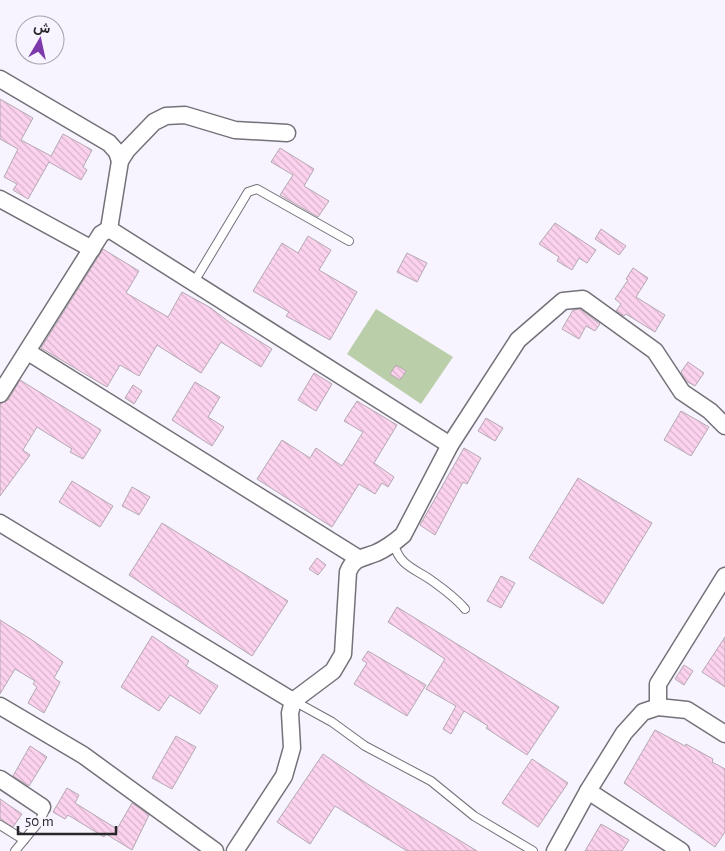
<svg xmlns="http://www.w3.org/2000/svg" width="725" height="851" font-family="'Alegreya Sans',Vazirmatn,sans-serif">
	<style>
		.green { fill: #bacea9 }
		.building { fill: url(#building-back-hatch); stroke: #b3a9af }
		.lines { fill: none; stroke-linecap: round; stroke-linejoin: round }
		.service-casing { stroke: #747179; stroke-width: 10 }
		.minor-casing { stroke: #747179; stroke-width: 19 }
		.service { stroke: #fff; stroke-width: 8 }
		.minor { stroke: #fff; stroke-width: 16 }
	</style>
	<defs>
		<pattern id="building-back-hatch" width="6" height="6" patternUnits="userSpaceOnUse" patternTransform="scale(1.25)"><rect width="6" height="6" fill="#fcd2ee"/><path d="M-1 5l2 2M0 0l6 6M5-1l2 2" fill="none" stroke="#d8b4cc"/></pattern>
	</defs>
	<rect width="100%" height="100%" fill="#f8f4ff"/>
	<polygon class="green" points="376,309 453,357 421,404 347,354"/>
	<g class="building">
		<polygon points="0,99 33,118 21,140 51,156 63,134 92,150 83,167 87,170 81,180 49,162 28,199 13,190 17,184 4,177 18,149 0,139"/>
		<polygon points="280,148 314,169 304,186 329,201 318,217 280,195 293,175 271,162"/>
		<polygon points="555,223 596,250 587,263 579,258 572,270 557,261 559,257 539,244"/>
		<polygon points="601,229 626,246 619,255 595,239"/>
		<polygon points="308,236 331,250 319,270 357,292 330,340 286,316 289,312 253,291 282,243 298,253"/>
		<polygon points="103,249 139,271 126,293 168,317 182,292 211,308 229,322 272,349 261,367 221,342 201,373 157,345 139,376 120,365 107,387 41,348"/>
		<polygon points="407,253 427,263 417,282 397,272"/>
		<polygon points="633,268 648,278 636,297 665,315 655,332 626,314 624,316 616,311 621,304 615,299 628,280 626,279"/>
		<polygon points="580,309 600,324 595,331 586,326 579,339 562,329 573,310"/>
		<polygon points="688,362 704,373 695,386 686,381 681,372"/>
		<polygon points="396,365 406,371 400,380 390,374"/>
		<polygon points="314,373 332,384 316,411 298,400"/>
		<polygon points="20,380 101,430 83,459 70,452 72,449 37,427 23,450 30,455 0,496 0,404 8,400"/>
		<polygon points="195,382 220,397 208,417 224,427 212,446 172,420"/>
		<polygon points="133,385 142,391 134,404 125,398"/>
		<polygon points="357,401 397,425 374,463 394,477 388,487 382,483 375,494 359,484 332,527 257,479 282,440 310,458 316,448 342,466 363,432 344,421"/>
		<polygon points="681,411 709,427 691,456 664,440"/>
		<polygon points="486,418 503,428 495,441 478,431"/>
		<polygon points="464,448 481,458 467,484 463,482 435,535 420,525"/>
		<polygon points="578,478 652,523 603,604 529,558"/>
		<polygon points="72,481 113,506 100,527 59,502"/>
		<polygon points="132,487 150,497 139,515 122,506"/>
		<polygon points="162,523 288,601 252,656 129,575"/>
		<polygon points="317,558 326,565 318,575 309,569"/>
		<polygon points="501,576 515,583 501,608 487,601"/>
		<polygon points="397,607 559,707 527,755 486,728 488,726 464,711 451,734 443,729 456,706 426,689 445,659 388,622"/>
		<polygon points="0,620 32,640 63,662 54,678 60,682 44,713 28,703 37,687 33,684 35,681 15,669 0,694"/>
		<polygon points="152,636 189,661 186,666 218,686 200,714 170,695 159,711 121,687"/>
		<polygon points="725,637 725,687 702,672"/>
		<polygon points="368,651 426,685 407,716 354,684 367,663 362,660"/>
		<polygon points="684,665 693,671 684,685 675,679"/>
		<polygon points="655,730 685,746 686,744 713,759 712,762 725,769 725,832 715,847 624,783"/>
		<polygon points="176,736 196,747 172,789 152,778"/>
		<polygon points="30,746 47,757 29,786 13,776"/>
		<polygon points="323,754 369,785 477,851 407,851 335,806 310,844 277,822"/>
		<polygon points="532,759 568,783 538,827 502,803"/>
		<polygon points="67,788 79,795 75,803 117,829 132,803 149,815 132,850 106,834 104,837 68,815 65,819 53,812"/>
		<polygon points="0,799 22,814 13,827 0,819"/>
		<polygon points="601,824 629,840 622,851 585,851"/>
	</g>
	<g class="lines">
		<g class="service-casing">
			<g id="service">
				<polyline points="194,282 248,192 257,189 349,241"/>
				<path d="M394 544C399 564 412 568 428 578 441 587 455 597 465 609"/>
				<polyline points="294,701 332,722 365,746 431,781 474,816 533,851"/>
				<polyline points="0,825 24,840"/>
				<polyline points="15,851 38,823 44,812 42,807"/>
			</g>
		</g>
		<g class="minor-casing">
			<g id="minor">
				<polyline points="0,79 109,143 117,152 120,161"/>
				<polyline points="0,199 92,249"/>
				<polyline points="109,229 120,161 127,150 154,122 166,116 185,115 235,130 287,133"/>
				<polyline points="28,352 358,558"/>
				<polyline points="0,394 101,234 109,229 450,445"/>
				<polyline points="0,523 293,701"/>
				<polyline points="0,706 83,755 215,851"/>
				<polyline points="658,707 658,684 725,576"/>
				<polyline points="0,779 42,807"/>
				<polyline points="588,791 681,851"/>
				<path d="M235 851 284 776 292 748 290 713 293 701 333 671 343 654 348 572C353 558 363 558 376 553 387 548 395 542 403 535L450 445 518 340 563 301 583 299 655 351 682 392 710 411 725 426"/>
				<polyline points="555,851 588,791 624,733 643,712 658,707 687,710 725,734"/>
			</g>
		</g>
		<use href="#service" class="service"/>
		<use href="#minor" class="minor"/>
	</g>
	<g transform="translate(40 40) rotate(9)"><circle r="24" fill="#f8f4ff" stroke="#a4a2a9"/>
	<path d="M0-4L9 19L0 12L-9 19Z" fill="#7d38ab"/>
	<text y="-8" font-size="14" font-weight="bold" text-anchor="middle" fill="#272629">ش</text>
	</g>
	<path d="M18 826v8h98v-8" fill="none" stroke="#272629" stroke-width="2.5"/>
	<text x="25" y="826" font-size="15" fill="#272629" stroke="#f8f4ff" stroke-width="4" paint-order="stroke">50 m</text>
</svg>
